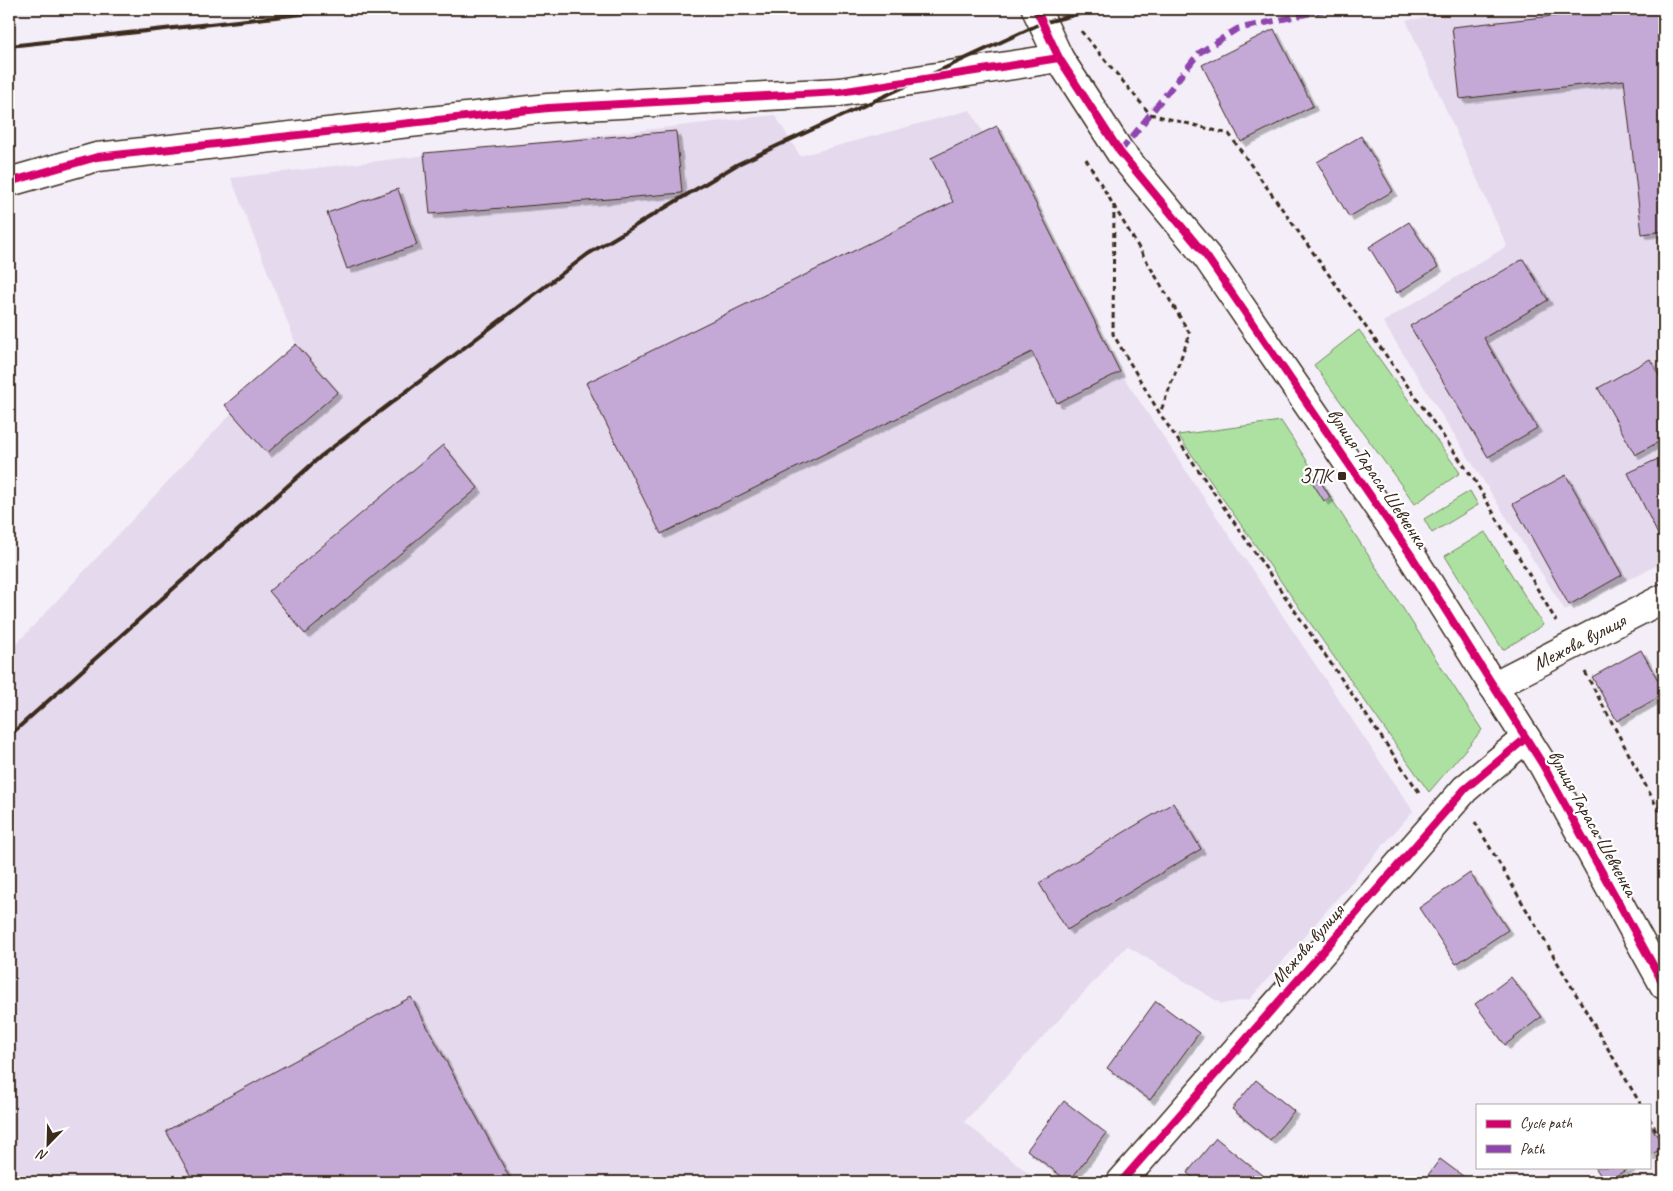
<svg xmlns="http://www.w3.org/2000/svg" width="1673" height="1191" font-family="Caveat,sans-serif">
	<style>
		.built { fill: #e5d9ed }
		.green { fill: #ade1a2; stroke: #748660 }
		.building { fill: #c4a9d6; stroke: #3b2a1e; filter: url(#shadow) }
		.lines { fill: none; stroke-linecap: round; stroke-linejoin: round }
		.street-casing { stroke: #3b2a1e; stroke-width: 31 }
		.secondary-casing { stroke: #3b2a1e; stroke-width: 31 }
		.path { stroke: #3b2a1e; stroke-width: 3; stroke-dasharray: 5 4; stroke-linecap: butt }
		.street { stroke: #fff; stroke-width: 28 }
		.secondary { stroke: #fff; stroke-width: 28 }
		.rail { stroke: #3b2a1e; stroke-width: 4 }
		.quiet { stroke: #8e44ad; stroke-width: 6; stroke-dasharray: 12 6; stroke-linecap: butt }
		.cycleway-casing { stroke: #fff; stroke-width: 11 }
		.cycleway { stroke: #d6006c; stroke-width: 8 }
		.poi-dot { fill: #3b2a1e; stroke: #fff; stroke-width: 2 }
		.labels { text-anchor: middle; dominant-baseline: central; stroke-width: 4.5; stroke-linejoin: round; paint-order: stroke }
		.poi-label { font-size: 20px; fill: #3b2a1e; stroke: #fff; text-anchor: end }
		.street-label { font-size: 20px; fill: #3b2a1e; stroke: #fff }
	</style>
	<defs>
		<filter id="shadow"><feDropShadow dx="4.5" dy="4.5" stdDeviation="0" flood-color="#0004"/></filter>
	</defs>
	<rect width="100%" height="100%" fill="#f3eef7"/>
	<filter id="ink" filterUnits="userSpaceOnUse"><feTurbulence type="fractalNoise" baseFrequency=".02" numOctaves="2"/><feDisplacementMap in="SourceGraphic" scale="10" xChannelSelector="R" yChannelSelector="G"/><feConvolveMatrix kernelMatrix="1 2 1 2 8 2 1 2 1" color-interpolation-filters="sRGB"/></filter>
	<g filter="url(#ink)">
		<g class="built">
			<polygon points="1510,9 1664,9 1664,562 1565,610 1383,322 1507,246 1406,20"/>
			<polygon points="970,110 1120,372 1413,811 1250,999 1222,1004 1127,946 964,1122 1039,1182 9,1182 9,652 296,344 231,178 775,115 800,156"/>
		</g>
		<g class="green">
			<polygon points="1359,330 1460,473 1415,504 1314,365"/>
			<polygon points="1281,421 1482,730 1429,792 1178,435"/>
			<polygon points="1470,491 1478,505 1432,533 1424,519"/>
			<polygon points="1485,532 1543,625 1503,650 1445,556"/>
		</g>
		<g class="building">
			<polygon points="1617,9 1664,9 1664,231 1642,234 1624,80 1460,99 1452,27"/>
			<polygon points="1274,29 1313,106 1241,142 1202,65"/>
			<polygon points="997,126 1120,372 1057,403 1032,352 661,534 586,383 953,202 931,158"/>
			<polygon points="676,131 682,193 430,214 424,153"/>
			<polygon points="1361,136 1393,191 1349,217 1317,162"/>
			<polygon points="398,189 417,245 347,269 327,213"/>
			<polygon points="1409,222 1438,267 1397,293 1369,247"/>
			<polygon points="1523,259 1548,300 1484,338 1537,428 1488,457 1410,326"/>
			<polygon points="296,344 338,392 267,453 225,405"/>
			<polygon points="1650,359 1664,385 1664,439 1635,455 1598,388"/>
			<polygon points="443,445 478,488 305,634 269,591"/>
			<polygon points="1664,456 1664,547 1628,473"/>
			<polygon points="1566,475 1622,575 1569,605 1513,504"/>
			<polygon points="1319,479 1330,497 1324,501 1312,482"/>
			<polygon points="1641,650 1664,691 1664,694 1617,721 1592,677"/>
			<polygon points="1173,803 1201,849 1067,930 1039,883"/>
			<polygon points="1470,873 1508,930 1456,964 1419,908"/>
			<polygon points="1511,977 1541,1017 1505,1045 1475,1004"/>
			<polygon points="411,997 512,1182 194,1182 166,1131"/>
			<polygon points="1156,1001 1199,1033 1150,1100 1107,1068"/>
			<polygon points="1256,1080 1294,1111 1270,1140 1232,1109"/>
			<polygon points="1064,1101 1106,1133 1069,1182 1027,1150"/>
			<polygon points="1649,1123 1664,1147 1649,1156"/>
			<polygon points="1216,1138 1263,1176 1258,1182 1198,1182 1187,1173"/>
			<polygon points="1440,1159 1471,1182 1423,1182"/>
			<polygon points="1595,1167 1631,1167 1606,1182 1605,1182"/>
		</g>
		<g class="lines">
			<g class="street-casing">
				<g id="street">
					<polyline points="9,182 97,157 548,108 840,92 1059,58"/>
					<polyline points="1493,686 1664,598"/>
					<polyline points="1121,1182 1465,789 1526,738"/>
				</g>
			</g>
			<g class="secondary-casing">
				<polyline id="secondary" points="1036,9 1059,58 1120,152 1207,257 1411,555 1543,765 1664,985"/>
			</g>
			<g class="path">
				<polyline points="1081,31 1150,114 1229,134 1475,481 1556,621"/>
				<polyline points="1086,159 1190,334 1160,413"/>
				<polyline points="1114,205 1113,334 1160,414 1421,795"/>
				<polyline points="1585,672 1664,820"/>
				<polyline points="1475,822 1641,1105"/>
				<polyline points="1649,1118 1664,1144"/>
			</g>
			<use href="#street" class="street"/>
			<use href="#secondary" class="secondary"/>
			<g class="rail">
				<polyline points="9,46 348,9"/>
				<polyline points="9,736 321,456 588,254 738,164 1042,23 1098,9"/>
			</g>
			<polyline class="quiet" points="1120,152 1199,53 1237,29 1330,9"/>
			<g class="cycleway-casing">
				<g id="cycleway">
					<polyline points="1036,9 1059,58 1120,152 1207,257 1411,555 1543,765 1664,985"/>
					<polyline points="9,182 97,157 548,108 840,92 1059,58"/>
					<polyline points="1121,1182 1465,789 1526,738"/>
				</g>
			</g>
			<use href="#cycleway" class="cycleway"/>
		</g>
	</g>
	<rect class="poi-dot" x="1337" y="471" width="10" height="10" rx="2.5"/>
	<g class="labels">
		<g class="poi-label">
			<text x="1332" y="476">ЗПК</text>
		</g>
		<g class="street-label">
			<text transform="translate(1378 478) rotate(56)">вулиця Тараса Шевченка</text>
			<text transform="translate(1579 642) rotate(-27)">Межова вулиця</text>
			<text transform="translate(1593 823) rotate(61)">вулиця Тараса Шевченка</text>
			<text transform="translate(1307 945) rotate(-49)">Межова вулиця</text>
		</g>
	</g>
	<rect width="1673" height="1191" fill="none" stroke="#fff" stroke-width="30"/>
	<rect x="15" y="15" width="1643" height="1161" fill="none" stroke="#3b2a1e" stroke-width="2" filter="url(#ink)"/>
	<rect x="1476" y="1104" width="175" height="65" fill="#ffffff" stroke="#b1aaa5"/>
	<rect x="1486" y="1120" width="25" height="8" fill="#d6006c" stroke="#b1aaa5"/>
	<text x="1520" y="1128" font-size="15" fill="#3b2a1e">Cycle path</text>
	<rect x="1486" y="1145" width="25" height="8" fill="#8e44ad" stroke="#b1aaa5"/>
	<text x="1520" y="1154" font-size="15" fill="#3b2a1e">Path</text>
	<g transform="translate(48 1144) rotate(203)" stroke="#ffffff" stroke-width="4" paint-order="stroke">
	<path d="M0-4L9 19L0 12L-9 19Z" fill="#3b2a1e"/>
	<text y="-8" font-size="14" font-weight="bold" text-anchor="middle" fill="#3b2a1e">N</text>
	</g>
</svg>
